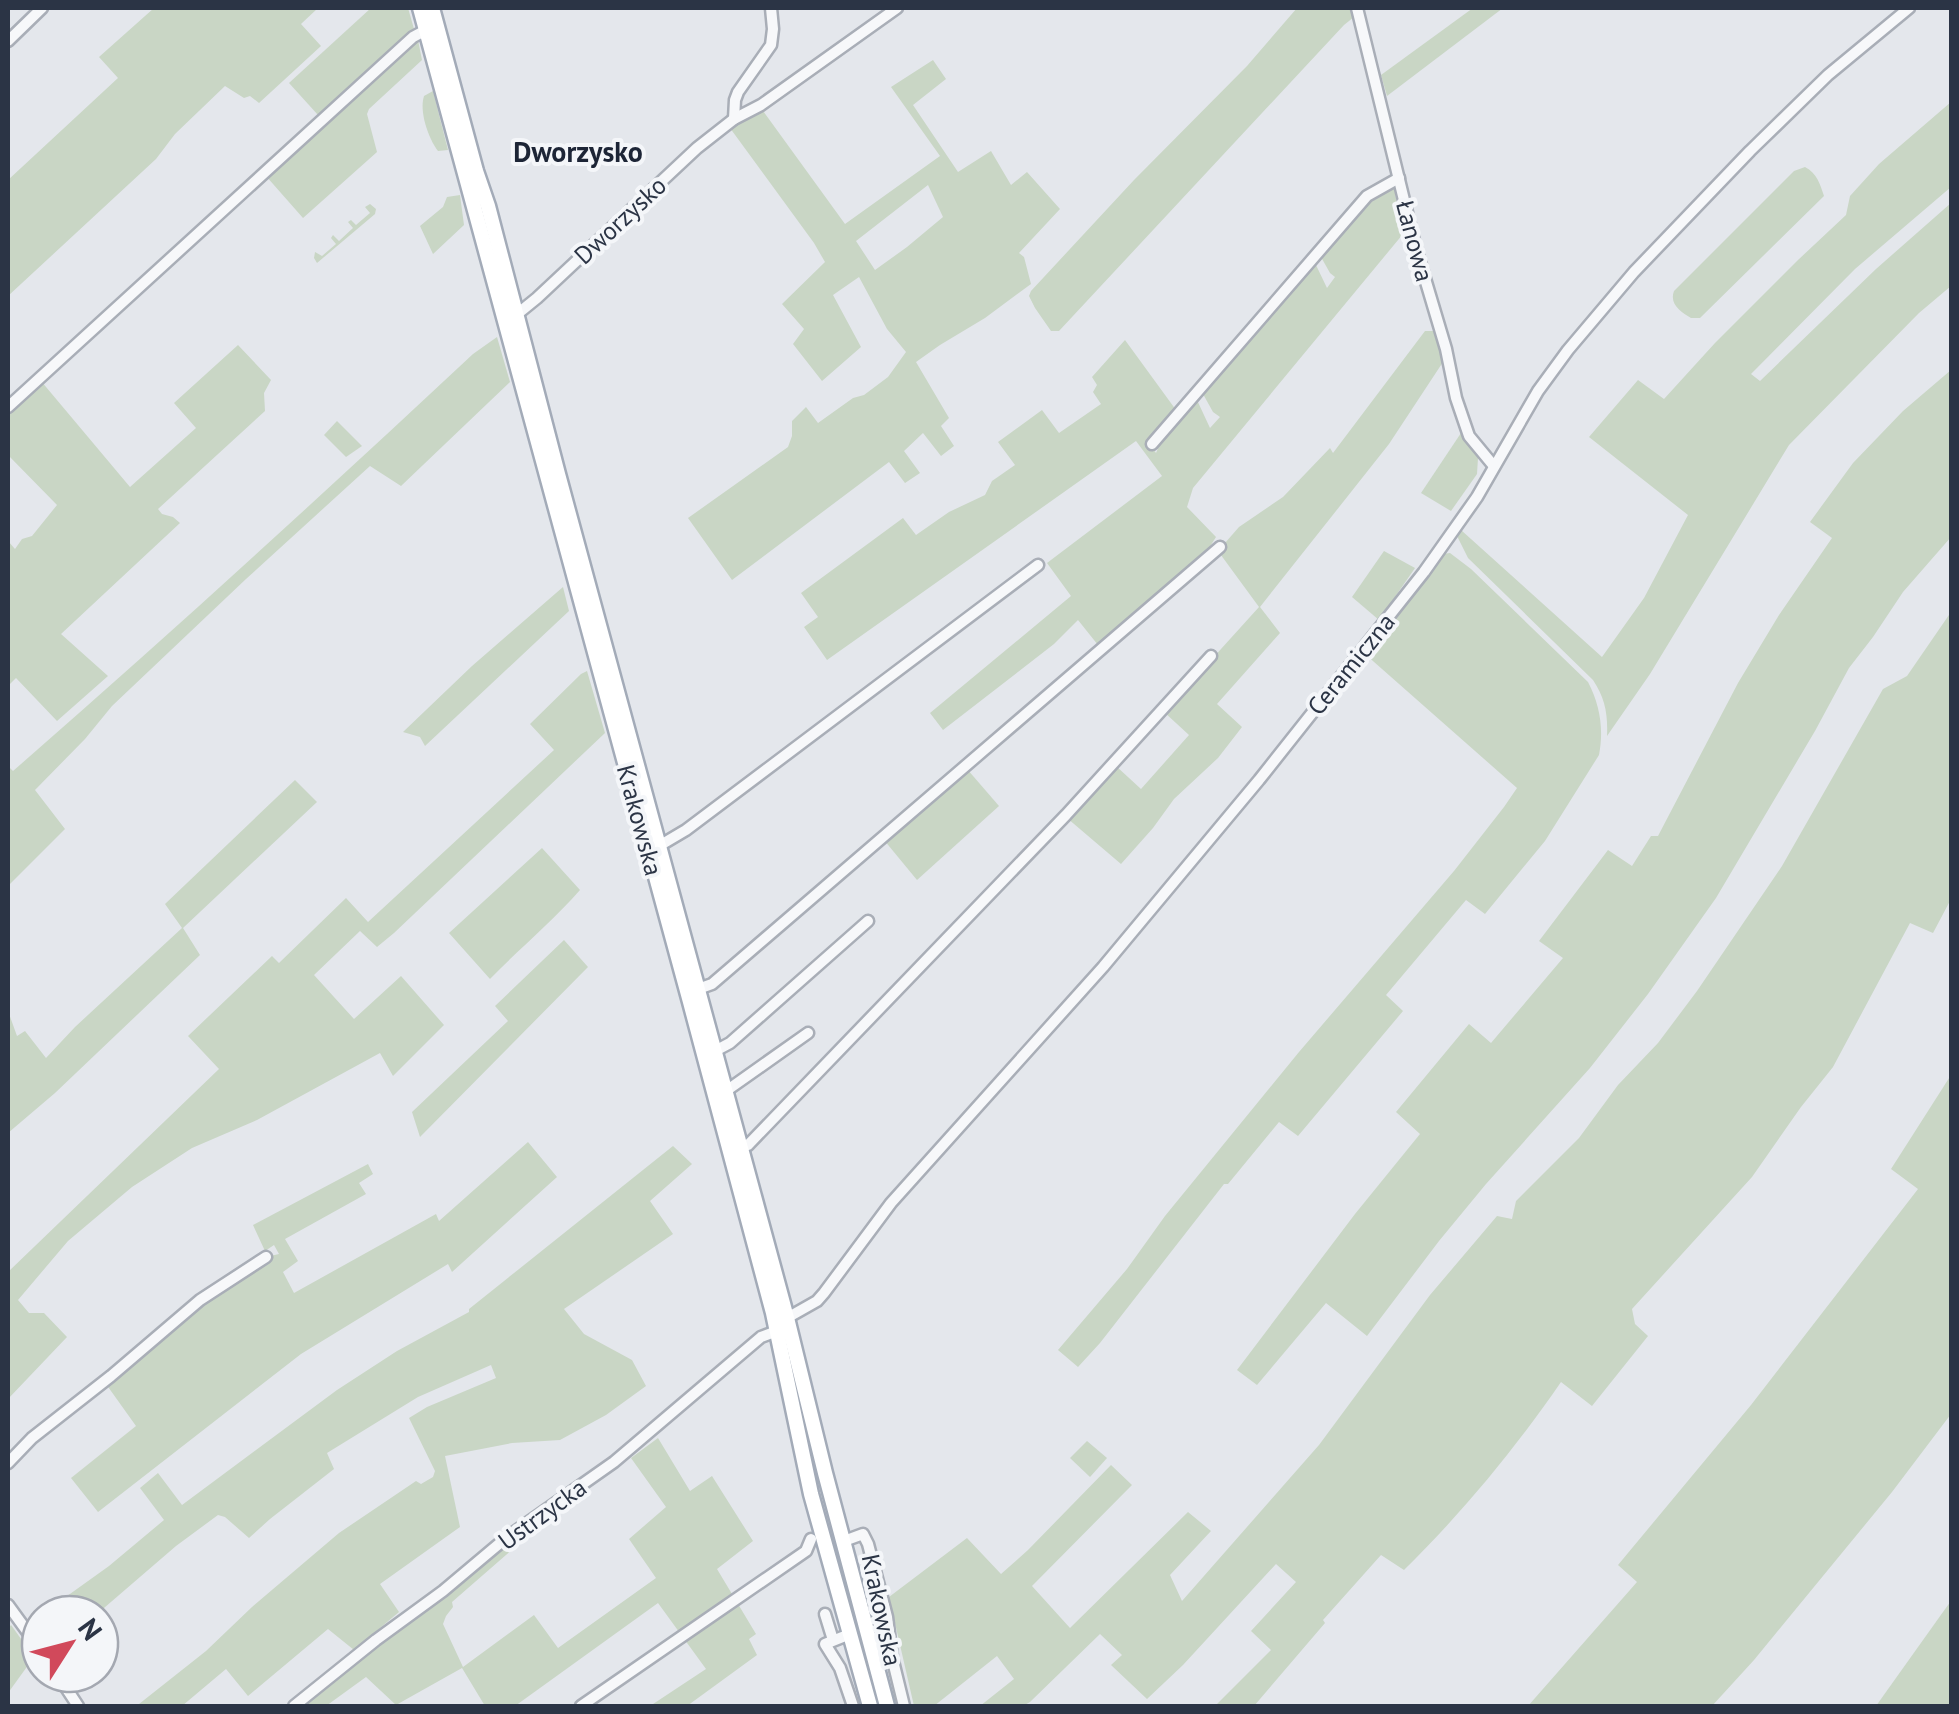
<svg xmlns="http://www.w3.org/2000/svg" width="1959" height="1714" font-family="'PT Sans',sans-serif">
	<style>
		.green { fill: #c9d6c5; fill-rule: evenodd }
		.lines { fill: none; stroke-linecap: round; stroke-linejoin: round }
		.minor-casing { stroke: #a9aeb7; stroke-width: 15 }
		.major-casing { stroke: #a3abb8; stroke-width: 19 }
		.minor { stroke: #f7f8fa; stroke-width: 10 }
		.major { stroke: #fff; stroke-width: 14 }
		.labels { text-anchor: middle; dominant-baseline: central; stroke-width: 8; stroke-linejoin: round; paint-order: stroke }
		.street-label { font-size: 25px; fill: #2b3445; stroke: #f4f6f9 }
		.neighbourhood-label { font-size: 28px; font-weight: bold; fill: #1d2536; stroke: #f4f6f9 }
	</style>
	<rect width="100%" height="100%" fill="#e4e7ec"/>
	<g class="green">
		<polygon points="154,8 318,8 301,24 321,46 259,103 250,96 244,98 225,86 175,134 156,159 8,296 8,180 118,78 99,57"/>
		<polygon points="371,8 408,8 414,29 318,115 289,83"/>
		<polygon points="1297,8 1352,8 1354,17 1344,25 1059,331 1051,331 1035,308 1029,296 1031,291 1134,180 1247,66"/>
		<polygon points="1473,8 1503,8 1387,96 1381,75"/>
		<polygon points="418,40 422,60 369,109 367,114 377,152 303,218 266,176"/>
		<path d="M933 60 946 79 913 105 958 172 991 151 1011 185 1027 172 1060 209 1019 253 1024 257 1031 284 985 318 940 345 916 362 949 418 941 426 954 446 941 456 923 433 904 451 920 473 905 483 889 462 732 580 688 518 788 447 792 436V421L806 407 818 423 853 398 864 395 888 377 906 352 887 329 859 277 833 295 861 347 822 381 793 344 804 329 782 304 825 262 814 243 730 128 761 108 845 224 940 156 891 87ZM928 185 943 217 907 247 875 270 856 241Z"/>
		<path d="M433 91 448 150 438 151C428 138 419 111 424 96Z"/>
		<path d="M1951 102V187L1855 269 1751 374 1760 381 1876 269 1951 203V286L1919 313 1789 445 1650 674 1607 736C1608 714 1605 698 1593 680L1468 558 1457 536 1461 530 1602 657 1644 598 1688 515 1589 437 1638 380 1664 399 1715 343 1798 260 1846 215 1850 196 1879 164Z"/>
		<path d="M1805 167C1817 173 1820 184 1824 196L1700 318H1691C1681 312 1669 304 1674 291L1794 171Z"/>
		<polygon points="1394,188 1403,234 1193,488 1187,507 1216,537 1209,548 1098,645 1078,620 1054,644 943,730 930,713 1071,596 1047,563 1162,476 1136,441 827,660 804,627 818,617 801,593 903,518 916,535 949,512 985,495 992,481 1015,465 998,442 1042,410 1059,433 1101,404 1093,392 1097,385 1092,377 1125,340 1176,410 1153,436 1146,439 1156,453 1160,444 1197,400 1210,428 1220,417 1213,412 1203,394 1315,263 1327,288 1335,277 1330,273 1321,257 1366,205"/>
		<polygon points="460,195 464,225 433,254 420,226 443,207 447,197"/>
		<polygon points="370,204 376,209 375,214 317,263 314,258 315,252 322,256 336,244 331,238 333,235 339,241 353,228 348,222 351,220 356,225 370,213 365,207"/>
		<polygon points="1425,331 1435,331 1443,362 1389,444 1260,607 1280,633 1217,704 1242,727 1218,758 1174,799 1153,828 1121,864 1067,818 1116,766 1141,789 1189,735 1164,712 1259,607 1218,551 1239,527 1283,497 1330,448 1333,453"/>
		<path d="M497 337 510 382 401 486 370 466 246 579 112 706 85 739 35 790 65 829 8 886V766L13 771C169 635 322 495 473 354Z"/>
		<polygon points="238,345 271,380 264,393 265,411 158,509 162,514 173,517 180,523 61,634 108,676 57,721 16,678 8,686 8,541 15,549 22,539 32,536 57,505 8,455 8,413 41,381 130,487 196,428 174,403"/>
		<polygon points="1951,370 1951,537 1903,592 1873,637 1849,668 1815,731 1716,898 1648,994 1590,1068 1486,1184 1439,1241 1367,1336 1326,1303 1257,1385 1237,1370 1355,1214 1420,1134 1396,1112 1469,1024 1491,1043 1563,958 1539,941 1608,850 1632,866 1651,836 1658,836 1738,683 1779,615 1832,538 1810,522 1853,463 1903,411"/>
		<polygon points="337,421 362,446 346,457 324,435"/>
		<polygon points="1461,433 1478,458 1477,474 1451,511 1421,493"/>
		<polygon points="1384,551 1415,568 1379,620 1352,597"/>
		<path d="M1450 553 1471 569 1588 682C1600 705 1604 729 1599 755L1545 841 1485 914 1466 900 1386 995 1403 1011 1298 1136 1279 1122 1228 1184H1224L1100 1343 1078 1367 1058 1350 1127 1269 1165 1216 1299 1052 1454 871 1504 807 1517 788 1365 654 1430 573 1443 554Z"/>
		<polygon points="563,587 569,611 425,746 420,737 403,732 472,666"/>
		<path d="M1951 612V899L1933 933 1910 923 1833 1067 1801 1107 1752 1177 1632 1309 1635 1324 1648 1336 1592 1406 1561 1382C1515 1449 1462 1513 1404 1570L1381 1555 1323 1620 1325 1623 1254 1706H1215L1271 1650 1251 1631 1296 1582 1276 1564 1183 1665 1147 1699 1111 1665 1122 1655 1100 1634 1030 1702 1023 1706H980L1014 1679 997 1656 934 1706H914L889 1597 967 1538 1001 1574 1028 1550 1111 1465 1132 1485 1032 1586 1070 1628 1188 1512 1211 1531 1170 1575 1182 1601 1319 1445 1430 1295 1497 1216 1512 1219 1516 1201 1579 1138 1618 1085 1658 1043 1697 991 1782 866 1883 689 1907 676Z"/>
		<polygon points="587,671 605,733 394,933 377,947 360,931 314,975 354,1019 401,976 444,1025 393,1076 380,1053 257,1120 192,1148 132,1187 68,1241 18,1300 29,1313 44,1313 67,1337 8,1399 8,1272 219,1069 188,1036 272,956 279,963 346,898 368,922 554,750 530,724 581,674"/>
		<polygon points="967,769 999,806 917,880 884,840"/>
		<polygon points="295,780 317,802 183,928 200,955 55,1093 8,1133 8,1011 17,1036 25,1031 46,1058 75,1027 182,928 165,904"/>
		<path d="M542 848 580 890C552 922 520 948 490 979L449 933Z"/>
		<polygon points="564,940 588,967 420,1137 412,1112 508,1021 495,1006"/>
		<polygon points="1951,1075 1951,1414 1892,1492 1754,1660 1712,1706 1528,1706 1637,1582 1618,1565 1751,1405 1918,1189 1891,1169"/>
		<polygon points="528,1142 557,1177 452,1272 448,1264 301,1354 98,1512 71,1478 136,1426 106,1384 176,1328 192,1312 266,1257 279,1254 274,1245 265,1251 253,1225 368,1164 373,1174 359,1183 366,1194 285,1239 298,1261 283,1272 294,1293 436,1214 439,1221"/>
		<polygon points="673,1146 692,1164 650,1201 673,1234 564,1309 584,1334 632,1360 646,1386 606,1415 560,1440 512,1443 445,1456 460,1527 380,1584 399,1612 354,1650 328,1629 248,1696 226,1669 182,1706 141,1706 139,1704 206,1651 252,1607 339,1533 416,1481 421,1484 433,1477 435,1471 409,1418 427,1407 496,1378 491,1365 418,1397 327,1453 334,1469 270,1519 249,1538 225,1517 218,1515 176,1546 97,1614 42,1614 109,1566 164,1520 140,1488 158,1473 182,1505 337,1390 397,1351 469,1312 469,1309"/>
		<polygon points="658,1438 690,1491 712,1476 753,1541 717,1569 756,1634 749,1639 757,1655 687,1706 650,1706 706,1669 658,1603 515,1706 485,1706 462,1668 396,1705 366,1677 326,1706 302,1706 509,1544 513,1549 452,1602 453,1607 446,1616 443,1624 463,1667 534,1615 558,1648 656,1578 629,1539 666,1507 631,1458"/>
		<polygon points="1087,1441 1107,1458 1090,1477 1070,1458"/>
		<polygon points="1951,1601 1951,1706 1876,1706 1943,1612"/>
		<polygon points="11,1625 34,1657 8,1693 8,1629"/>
	</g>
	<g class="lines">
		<g class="minor-casing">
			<g id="minor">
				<polyline points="1357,8 1415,245 1446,349 1456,398 1469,436 1493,465"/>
				<polyline points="8,41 42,8"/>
				<polyline points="734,119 735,100 738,92 771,45 773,29 771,8"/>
				<polyline points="509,315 521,311 537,298 697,148 734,119 761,105 897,8"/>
				<polyline points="8,407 413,37 426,30"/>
				<polyline points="1152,444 1367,196 1399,178"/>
				<polyline points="659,846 686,830 1038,565"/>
				<polyline points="698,989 712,984 1220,547"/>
				<polyline points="715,1051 730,1043 868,921"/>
				<polyline points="726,1091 808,1033"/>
				<polyline points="741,1148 748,1145 1066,815 1211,656"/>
				<polyline points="8,1463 32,1438 111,1376 200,1300 266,1257"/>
				<polyline points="844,1541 863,1534 868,1544 887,1617 892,1657 904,1706"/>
				<polyline points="8,1605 40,1649"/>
				<polyline points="825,1614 833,1640"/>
				<polyline points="850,1634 825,1644 840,1668 853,1706"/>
				<polyline points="57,1674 78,1706"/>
				<polyline points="294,1706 376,1640 443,1591 506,1538 614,1462 761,1337 777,1331 787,1318 817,1301 824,1293 891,1203 1103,967 1259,780 1424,572 1477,497 1538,391 1568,350 1634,272 1750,151 1828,75 1909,8"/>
				<polyline points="581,1706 806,1551 811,1539"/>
			</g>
		</g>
		<g class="major-casing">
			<g id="major">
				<polyline points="420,8 690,1002 773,1313 811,1494 870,1706"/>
				<polyline points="432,8 476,171 488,206 558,474 787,1318 825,1473 887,1706"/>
			</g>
		</g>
		<use href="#minor" class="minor"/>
		<use href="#major" class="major"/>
	</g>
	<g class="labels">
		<g class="street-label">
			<text transform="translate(620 220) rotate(-43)">Dworzysko</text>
			<text transform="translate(1415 241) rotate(75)">Łanowa</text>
			<text transform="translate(1351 664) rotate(-51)">Ceramiczna</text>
			<text transform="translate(640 820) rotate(75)">Krakowska</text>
			<text transform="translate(542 1514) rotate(-36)">Ustrzycka</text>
			<text transform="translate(882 1610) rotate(78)">Krakowska</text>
		</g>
		<g class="neighbourhood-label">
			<text x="578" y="151">Dworzysko</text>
		</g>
	</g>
	<rect width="1959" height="1714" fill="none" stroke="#2b3445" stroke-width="20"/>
	<g transform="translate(70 1644) rotate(54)"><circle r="48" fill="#f4f6f9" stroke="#a4a8b1" stroke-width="2.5"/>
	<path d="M0-8L18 38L0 25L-18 38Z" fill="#d1495b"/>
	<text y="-15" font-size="28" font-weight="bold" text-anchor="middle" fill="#2b3445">N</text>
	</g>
</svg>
